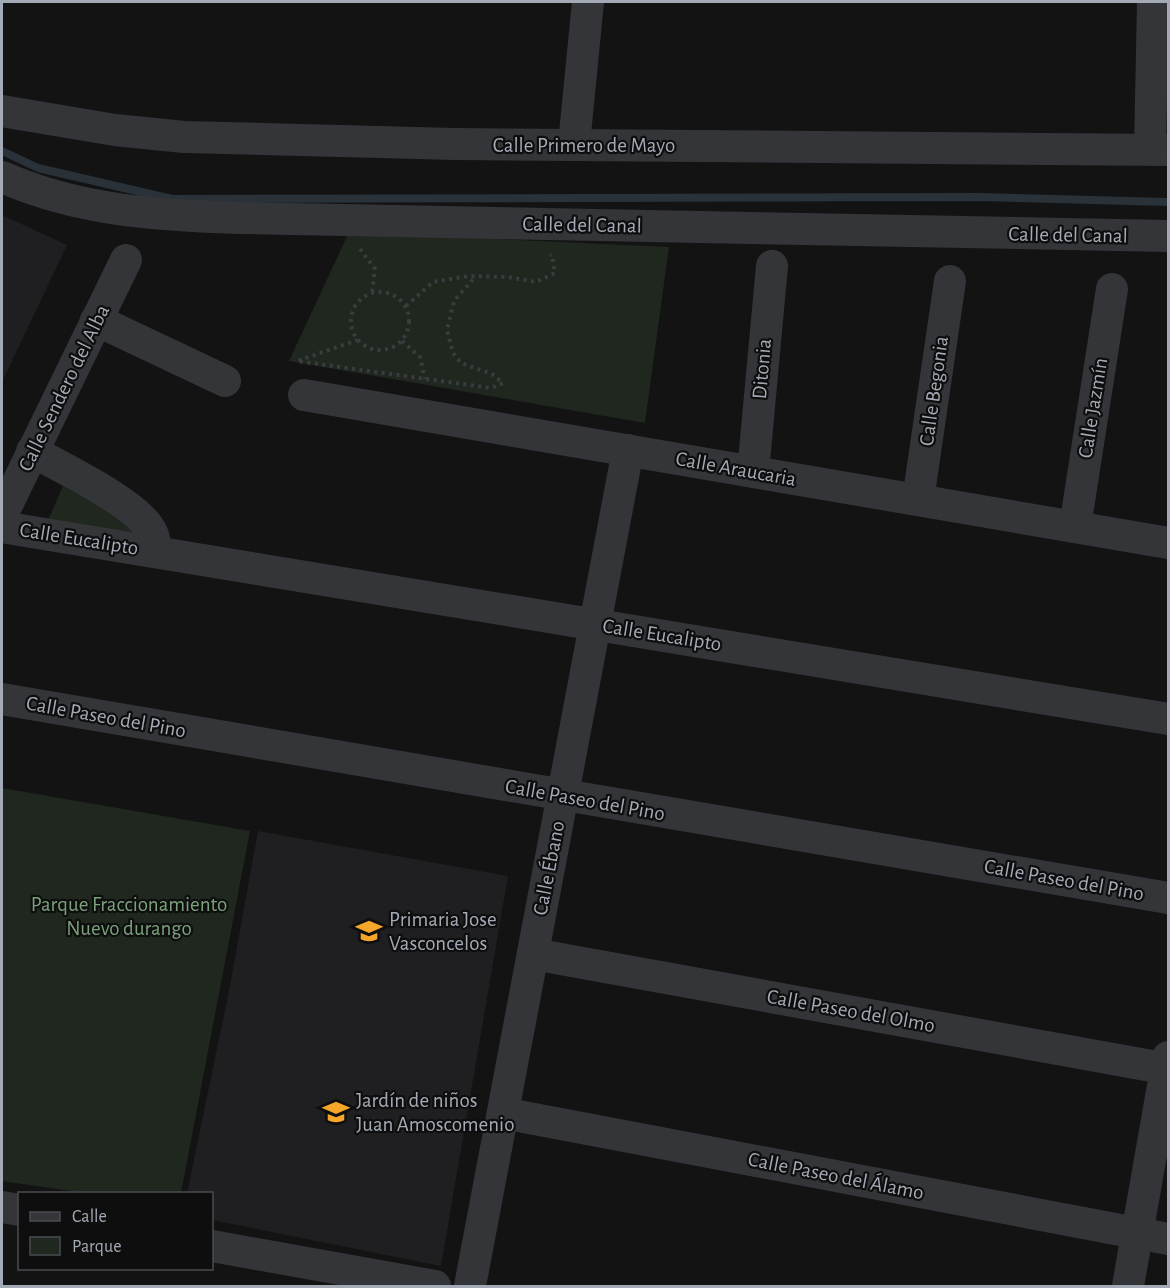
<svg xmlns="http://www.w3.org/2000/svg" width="1170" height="1288" font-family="'Alegreya Sans',sans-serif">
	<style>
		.built { fill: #1f1f21 }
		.park { fill: #1f271f }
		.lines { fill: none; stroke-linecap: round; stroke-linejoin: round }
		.stream { stroke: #293238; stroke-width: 8 }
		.path { stroke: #3a3c40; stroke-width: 4; stroke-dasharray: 3 4.5; stroke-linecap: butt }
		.minor { stroke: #343539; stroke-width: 32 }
		.labels { text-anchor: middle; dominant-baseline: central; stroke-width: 4.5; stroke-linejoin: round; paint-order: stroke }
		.street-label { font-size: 21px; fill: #a4aab5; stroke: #0e0e0f }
		.park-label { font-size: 21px; fill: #7aa17b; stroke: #0e0e0f }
		.poi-label { font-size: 21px; fill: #a4aab5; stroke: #0e0e0f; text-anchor: start }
	</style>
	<rect width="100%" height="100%" fill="#131314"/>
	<g class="built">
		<polygon points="2,215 67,245 2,382"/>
		<polygon points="258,831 508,876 441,1266 212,1220 212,1194 187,1193 230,986"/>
	</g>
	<g class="park">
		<polygon points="349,232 669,247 645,423 289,361"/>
		<polygon points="63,486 136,526 138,537 46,525"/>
		<polygon points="2,788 250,831 181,1193 85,1193 2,1181"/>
	</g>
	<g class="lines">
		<polyline class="stream" points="2,151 38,168 172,199 981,197 1168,202"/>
		<g class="path">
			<polyline points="360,249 375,269 372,293"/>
			<circle cx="380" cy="321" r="29"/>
			<polyline points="406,306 433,282 469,276 508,277 536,282 555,273 552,255 550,255"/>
			<polyline points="358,340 297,361 491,388 503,383 492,374 461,363 453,353 447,330 454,301 475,277"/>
			<polyline points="402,341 420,357 425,379"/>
		</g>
		<g class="minor">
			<polyline points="2,111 115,130 184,137 455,144 1168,150"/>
			<polyline points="574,144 588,2"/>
			<polyline points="1150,149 1153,2"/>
			<path d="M2 177C79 211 156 215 239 218L1168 236"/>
			<polyline points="96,320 225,381"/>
			<polyline points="304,395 1168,543"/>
			<path d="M32 451C60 467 141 505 152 533 155 539 155 546 156 552"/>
			<polyline points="753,472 772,266"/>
			<polyline points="918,500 950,281"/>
			<polyline points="2,515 126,260"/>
			<polyline points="2,527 1168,719"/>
			<polyline points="1075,527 1112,289"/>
			<polyline points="2,699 1168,898"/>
			<polyline points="533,954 1168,1069"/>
			<polyline points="503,1113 1168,1239"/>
			<polyline points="2,1207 20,1210"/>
			<polyline points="212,1246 435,1286"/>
			<polyline points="470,1286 628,450"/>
			<polyline points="1128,1286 1168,1057"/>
		</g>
	</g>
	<defs>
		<g id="school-bare" transform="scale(2.07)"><path d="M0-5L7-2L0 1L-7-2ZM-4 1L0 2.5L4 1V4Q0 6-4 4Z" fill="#f5a62a" stroke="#0e0e0f" stroke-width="2.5" paint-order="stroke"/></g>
	</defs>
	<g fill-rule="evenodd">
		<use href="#school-bare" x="369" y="931"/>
		<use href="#school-bare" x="336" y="1112"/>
	</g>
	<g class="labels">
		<g class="street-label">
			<text x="584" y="145">Calle Primero de Mayo</text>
			<text transform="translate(582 225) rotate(1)">Calle del Canal</text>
			<text transform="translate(1068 235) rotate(1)">Calle del Canal</text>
			<text transform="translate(762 369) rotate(-85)">Ditonia</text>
			<text transform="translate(64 388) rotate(-64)">Calle Sendero del Alba</text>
			<text transform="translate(934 391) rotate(-82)">Calle Begonia</text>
			<text transform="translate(1093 408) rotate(-81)">Calle Jazmín</text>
			<text transform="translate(736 469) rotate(10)">Calle Araucaria</text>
			<text transform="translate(79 539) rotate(9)">Calle Eucalipto</text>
			<text transform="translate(662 635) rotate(9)">Calle Eucalipto</text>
			<text transform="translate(106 717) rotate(10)">Calle Paseo del Pino</text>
			<text transform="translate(585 800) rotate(10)">Calle Paseo del Pino</text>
			<text transform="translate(549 868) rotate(-79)">Calle Ébano</text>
			<text transform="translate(1064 880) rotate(10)">Calle Paseo del Pino</text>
			<text transform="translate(851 1011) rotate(10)">Calle Paseo del Olmo</text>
			<text transform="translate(836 1176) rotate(11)">Calle Paseo del Álamo</text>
		</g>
		<g class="park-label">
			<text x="129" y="904">Parque Fraccionamiento<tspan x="129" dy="24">Nuevo durango</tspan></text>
		</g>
		<g class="poi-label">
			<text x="389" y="919">Primaria Jose<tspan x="389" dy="24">Vasconcelos</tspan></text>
			<text x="356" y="1100">Jardín de niños<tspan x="356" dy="24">Juan Amoscomenio</tspan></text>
		</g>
	</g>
	<rect width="1170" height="1288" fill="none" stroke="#a4aab5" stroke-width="6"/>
	<rect x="18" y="1192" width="195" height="78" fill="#0e0e0f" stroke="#4a4c51" stroke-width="1.5"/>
	<rect x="30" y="1212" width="30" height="9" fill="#343539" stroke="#4a4c51" stroke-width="1.5"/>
	<text x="72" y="1222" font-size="18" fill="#a4aab5">Calle</text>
	<rect x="30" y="1237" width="30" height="18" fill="#1f271f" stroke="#4a4c51" stroke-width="1.5"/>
	<text x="72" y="1252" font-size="18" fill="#a4aab5">Parque</text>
</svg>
